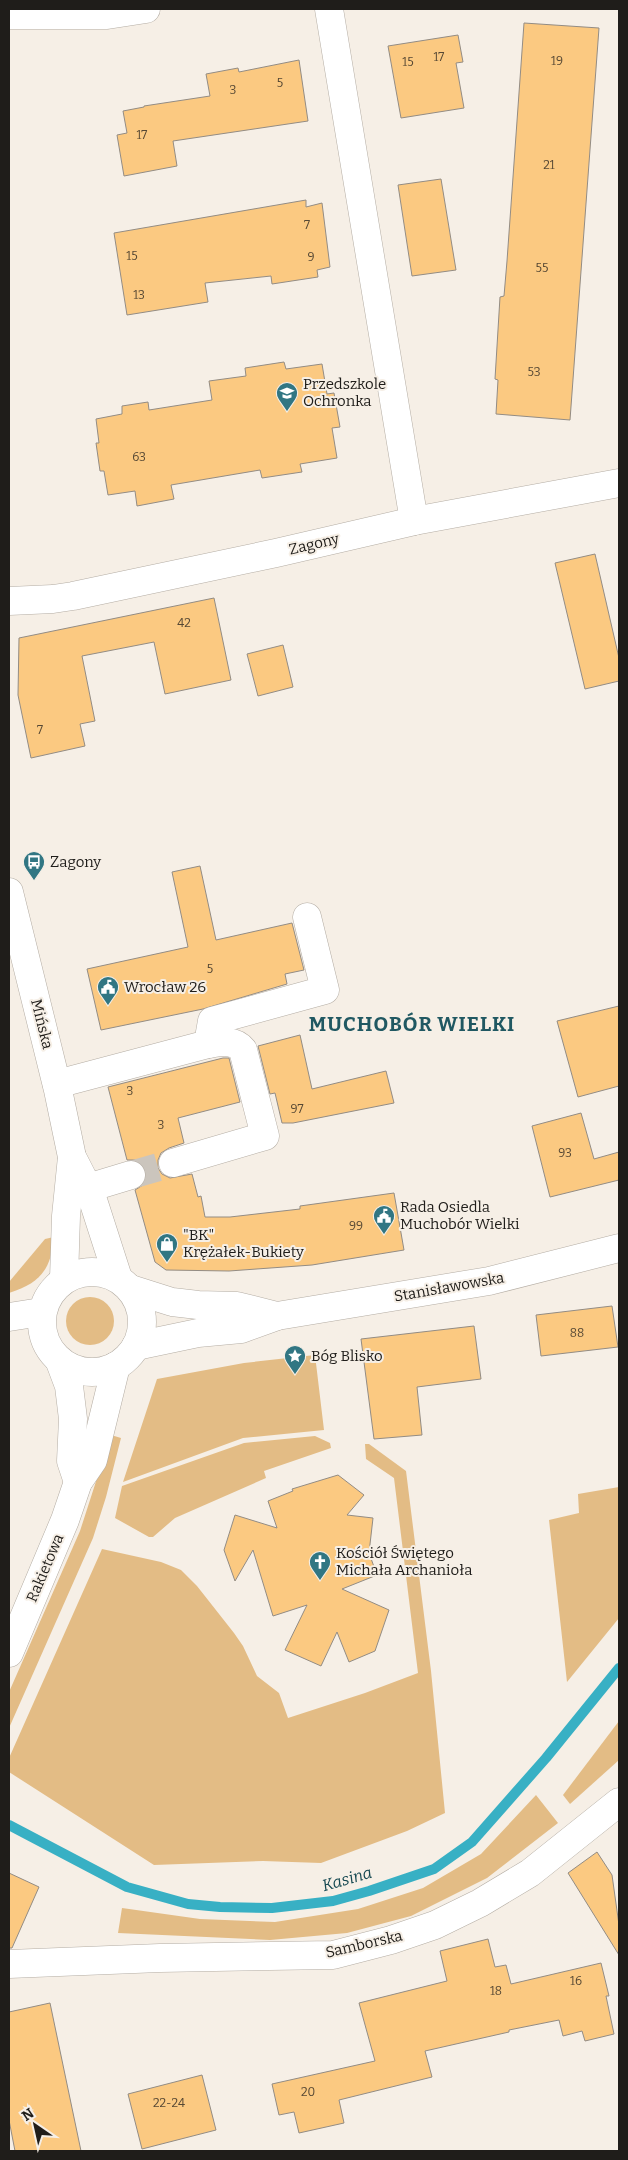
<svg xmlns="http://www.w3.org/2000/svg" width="628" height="2160" font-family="Bitter,serif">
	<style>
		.green { fill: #e3bc85 }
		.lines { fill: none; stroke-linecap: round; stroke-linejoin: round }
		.stream { stroke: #38b0c4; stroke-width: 10 }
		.building { fill: #fbc981; stroke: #938c84 }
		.minor-tunnel { stroke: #cbc5bd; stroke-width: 28; stroke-dasharray: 28 14; stroke-linecap: butt }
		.minor-casing { stroke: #b4ada4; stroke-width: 29 }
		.tertiary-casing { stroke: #b4ada4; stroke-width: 29 }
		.minor { stroke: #fff; stroke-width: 28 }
		.tertiary { stroke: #fff; stroke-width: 28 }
		.labels { text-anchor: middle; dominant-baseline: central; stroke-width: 4; stroke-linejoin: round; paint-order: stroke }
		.number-label { font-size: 12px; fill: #564834 }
		.poi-label { font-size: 15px; fill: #1f1d1a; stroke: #f6efe6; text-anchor: start }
		.street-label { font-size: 15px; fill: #1f1d1a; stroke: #f6efe6 }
		.water-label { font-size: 16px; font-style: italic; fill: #154851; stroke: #f6efe6 }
		.district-label { font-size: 20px; font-weight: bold; letter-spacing: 1px; fill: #205862; stroke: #f6efe6 }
	</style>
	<rect width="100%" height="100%" fill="#f6efe6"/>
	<g class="green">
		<path d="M54 1237C51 1270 40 1283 9 1293V1282L45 1239Z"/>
		<circle cx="90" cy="1321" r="24"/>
		<polygon points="315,1355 324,1430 243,1438 123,1482 157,1379 244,1363"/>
		<polygon points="111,1435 121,1438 106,1497 93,1538 9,1728 9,1692 80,1531"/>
		<polygon points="315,1436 330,1443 331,1448 264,1471 266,1478 175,1518 153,1537 149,1537 115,1518 122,1486 244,1443"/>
		<polygon points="365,1444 369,1444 406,1471 431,1671 445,1813 407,1831 321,1863 263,1861 154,1865 9,1772 9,1758 102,1549 161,1562 181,1570 197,1586 234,1633 243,1646 257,1676 279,1693 288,1718 365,1693 418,1673 394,1478 366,1459"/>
		<polygon points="619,1487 619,1618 567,1682 549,1520 579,1513 578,1494"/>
		<polygon points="619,1721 619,1760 570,1804 563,1795"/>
		<polygon points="536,1795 558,1823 487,1878 411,1916 347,1933 270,1940 118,1933 122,1908 200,1919 275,1922 358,1909 423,1888 481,1854"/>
	</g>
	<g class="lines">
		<polyline class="stream" points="9,1825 127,1887 188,1904 220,1907 272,1908 333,1901 369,1891 434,1869 472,1842 546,1758 619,1668"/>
	</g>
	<g class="building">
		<polygon points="524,23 599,28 570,420 496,414 498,380 495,379 500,297 504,296 507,261"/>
		<polygon points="458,35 463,62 456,63 464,108 401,118 388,46"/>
		<polygon points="299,60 308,121 173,141 177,166 124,176 117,135 127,133 123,111 144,107 144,106 210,96 206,74 238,68 239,72"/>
		<polygon points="441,179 456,270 412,276 398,185"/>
		<polygon points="306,200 306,207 322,203 330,267 317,270 318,277 272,284 271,276 205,283 208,302 127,315 114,233"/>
		<polygon points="284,362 286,369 322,364 327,394 334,393 340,427 332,428 337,458 300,464 302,472 262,478 260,470 171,485 174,499 137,506 135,491 108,495 104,471 100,471 96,443 99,443 96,419 122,414 122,406 148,402 149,410 212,400 209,381 246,376 245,368"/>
		<polygon points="595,554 619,658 619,681 585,689 555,563"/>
		<polygon points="214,598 231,680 165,694 154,642 82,656 95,721 80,724 85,746 31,758 18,695 19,638"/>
		<polygon points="283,645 293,687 258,696 247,654"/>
		<polygon points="200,866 216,940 292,923 304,970 285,974 287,984 203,1009 101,1030 87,969 188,947 172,872"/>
		<polygon points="619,1006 619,1086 578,1097 557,1021"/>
		<polygon points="300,1035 312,1089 386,1071 394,1103 293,1123 282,1123 275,1093 270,1094 258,1046"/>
		<polygon points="223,1058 229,1058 240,1102 178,1118 184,1143 169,1148 161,1153 158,1160 158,1168 162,1174 170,1178 192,1174 198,1197 201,1196 205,1217 230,1217 300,1209 300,1206 394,1193 404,1250 312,1265 229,1271 166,1270 155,1262 135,1190 143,1185 146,1178 146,1171 141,1163 135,1160 127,1160 108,1087"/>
		<polygon points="581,1113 594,1159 619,1152 619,1180 550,1197 532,1126"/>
		<polygon points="612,1306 618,1347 541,1356 536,1315"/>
		<polygon points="474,1326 481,1379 417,1387 422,1435 374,1439 361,1339"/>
		<polygon points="338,1475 364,1495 347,1515 373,1518 369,1553 377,1575 342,1589 389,1610 375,1651 349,1662 337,1632 321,1666 285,1650 307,1605 273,1616 253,1550 235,1581 224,1550 235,1515 277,1528 268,1501 293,1491 292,1489"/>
		<polygon points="597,1852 612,1875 619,1925 619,1955 568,1873"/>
		<polygon points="9,1873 39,1887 12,1948 9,1948"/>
		<polygon points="488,1939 495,1967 506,1965 511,1984 601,1963 609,1996 606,1996 614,2034 585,2041 582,2031 563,2036 559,2020 509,2030 509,2032 425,2051 432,2077 339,2100 344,2123 299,2133 294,2112 279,2115 272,2084 375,2061 359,2003 447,1981 440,1951"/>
		<polygon points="50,2003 81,2151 15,2151 9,2120 9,2012"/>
		<polygon points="202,2075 216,2130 142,2149 128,2094"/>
	</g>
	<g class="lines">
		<polyline class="minor-tunnel" points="131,1175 173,1163"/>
		<g class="minor-casing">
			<g id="minor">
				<polyline points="329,9 414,521"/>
				<polyline points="9,15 107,15 146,9"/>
				<polyline points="9,601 53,599 73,596 276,553 414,521 619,483"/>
				<polyline points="57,1084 208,1044 212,1021 325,990 307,917"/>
				<path d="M173 1163 265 1136 243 1050C234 1039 221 1042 208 1044"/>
				<polyline points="88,1188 131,1175"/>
				<polyline points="9,1317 41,1312"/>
				<polyline points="9,1964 160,1958 333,1955 391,1940 435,1925 480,1903 530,1873 619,1802"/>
			</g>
		</g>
		<g class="tertiary-casing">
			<g id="tertiary">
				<polyline points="9,892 58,1090 72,1157 91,1194 118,1278"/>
				<circle cx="92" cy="1322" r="50"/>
				<polyline points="64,1279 66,1216 72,1157"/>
				<polyline points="131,1289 172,1302 198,1305 237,1306 277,1316"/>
				<polyline points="136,1346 198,1333 241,1329 277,1316 489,1281 619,1248"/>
				<polyline points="60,1362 69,1386 73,1419 71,1461 78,1482"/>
				<polyline points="9,1653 65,1520 78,1482 93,1460 116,1366"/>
			</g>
		</g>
		<use href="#minor" class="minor"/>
		<use href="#tertiary" class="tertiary"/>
	</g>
	<defs>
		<g id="school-pin" transform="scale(1.125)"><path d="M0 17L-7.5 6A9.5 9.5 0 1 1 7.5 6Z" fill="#317683" stroke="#f6efe6"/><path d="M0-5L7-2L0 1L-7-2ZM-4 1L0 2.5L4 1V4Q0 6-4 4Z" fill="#fff"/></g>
		<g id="bus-pin" transform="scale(1.125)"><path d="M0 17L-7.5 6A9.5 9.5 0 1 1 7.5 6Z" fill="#317683" stroke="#f6efe6"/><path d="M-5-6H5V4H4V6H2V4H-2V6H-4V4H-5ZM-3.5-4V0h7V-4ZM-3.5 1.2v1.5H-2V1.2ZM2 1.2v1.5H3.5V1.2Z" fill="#fff"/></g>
		<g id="civic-pin" transform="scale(1.125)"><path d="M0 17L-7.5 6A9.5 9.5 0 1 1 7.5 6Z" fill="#317683" stroke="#f6efe6"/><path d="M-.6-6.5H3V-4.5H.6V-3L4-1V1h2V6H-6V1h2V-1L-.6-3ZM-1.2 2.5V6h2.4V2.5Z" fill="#fff"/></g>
		<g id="shop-pin" transform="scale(1.125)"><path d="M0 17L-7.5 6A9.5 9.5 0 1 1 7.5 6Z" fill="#317683" stroke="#f6efe6"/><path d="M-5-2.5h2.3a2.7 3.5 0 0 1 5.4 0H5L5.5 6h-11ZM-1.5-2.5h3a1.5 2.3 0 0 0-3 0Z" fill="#fff"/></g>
		<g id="sight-pin" transform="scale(1.125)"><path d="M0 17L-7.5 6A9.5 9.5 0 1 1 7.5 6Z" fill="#317683" stroke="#f6efe6"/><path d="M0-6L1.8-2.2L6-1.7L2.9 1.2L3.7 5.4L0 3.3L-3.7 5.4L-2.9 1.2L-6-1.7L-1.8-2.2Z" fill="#fff"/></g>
		<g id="church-pin" transform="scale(1.125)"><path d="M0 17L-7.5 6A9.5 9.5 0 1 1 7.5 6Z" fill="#317683" stroke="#f6efe6"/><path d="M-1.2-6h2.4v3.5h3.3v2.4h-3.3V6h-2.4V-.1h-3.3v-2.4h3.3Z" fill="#fff"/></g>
	</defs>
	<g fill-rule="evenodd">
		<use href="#school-pin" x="287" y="393"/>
		<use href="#bus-pin" x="34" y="862"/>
		<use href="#civic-pin" x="108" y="987"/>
		<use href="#civic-pin" x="384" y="1216"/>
		<use href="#shop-pin" x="167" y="1244"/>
		<use href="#sight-pin" x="295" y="1356"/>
		<use href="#church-pin" x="320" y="1562"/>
	</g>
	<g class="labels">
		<g class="number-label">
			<text x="439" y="57">17</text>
			<text x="557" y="61">19</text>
			<text x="408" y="62">15</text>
			<text x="280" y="83">5</text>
			<text x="233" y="90">3</text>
			<text x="142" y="135">17</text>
			<text x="549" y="165">21</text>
			<text x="307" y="225">7</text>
			<text x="132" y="256">15</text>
			<text x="311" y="257">9</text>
			<text x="542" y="268">55</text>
			<text x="139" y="295">13</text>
			<text x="534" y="372">53</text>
			<text x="139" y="457">63</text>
			<text x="184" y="623">42</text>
			<text x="40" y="730">7</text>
			<text x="210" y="969">5</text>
			<text x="130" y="1091">3</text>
			<text x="297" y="1109">97</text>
			<text x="161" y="1125">3</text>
			<text x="565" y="1153">93</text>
			<text x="356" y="1226">99</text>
			<text x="577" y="1333">88</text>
			<text x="576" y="1981">16</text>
			<text x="496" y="1991">18</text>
			<text x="308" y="2092">20</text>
			<text x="169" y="2103">22-24</text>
		</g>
		<g class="poi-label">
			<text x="303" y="384">Przedszkole<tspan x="303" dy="17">Ochronka</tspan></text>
			<text x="50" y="862">Zagony</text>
			<text x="124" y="987">Wrocław 26</text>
			<text x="400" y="1207">Rada Osiedla<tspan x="400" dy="17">Muchobór Wielki</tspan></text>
			<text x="183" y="1235">"BK"<tspan x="183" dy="17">Krężałek-Bukiety</tspan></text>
			<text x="311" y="1356">Bóg Blisko</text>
			<text x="336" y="1553">Kościół Świętego<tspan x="336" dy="17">Michała Archanioła</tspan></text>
		</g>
		<g class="street-label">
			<text transform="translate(314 544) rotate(-13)">Zagony</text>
			<text transform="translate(42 1024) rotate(76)">Mińska</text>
			<text transform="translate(449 1287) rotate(-10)">Stanisławowska</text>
			<text transform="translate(45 1568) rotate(-67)">Rakietowa</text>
			<text transform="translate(364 1944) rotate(-13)">Samborska</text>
		</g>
		<g class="water-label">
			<text transform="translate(347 1879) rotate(-16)">Kasina</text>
		</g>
		<g class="district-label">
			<text x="412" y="1024">MUCHOBÓR WIELKI</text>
		</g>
	</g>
	<rect width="628" height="2160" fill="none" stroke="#1f1d1a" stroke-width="20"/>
	<g transform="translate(35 2125) rotate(326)" stroke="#f6efe6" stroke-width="4" paint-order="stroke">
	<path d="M0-4L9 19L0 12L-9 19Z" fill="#1f1d1a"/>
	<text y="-8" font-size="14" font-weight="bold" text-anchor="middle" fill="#1f1d1a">N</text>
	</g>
</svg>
